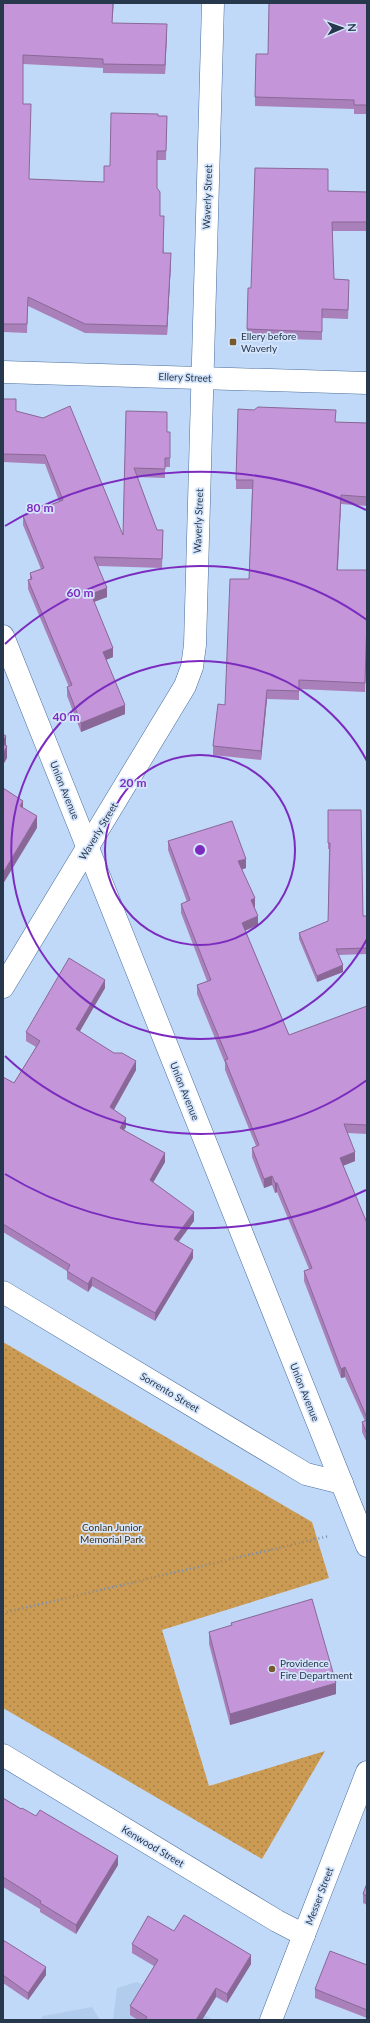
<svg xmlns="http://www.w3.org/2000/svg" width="370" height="2023" font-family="Lato,sans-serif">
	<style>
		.built { fill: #b2ccee }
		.green { fill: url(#green-dots) }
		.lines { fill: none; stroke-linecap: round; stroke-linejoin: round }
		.street-casing { stroke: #4a6e9c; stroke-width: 23 }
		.secondary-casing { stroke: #4a6e9c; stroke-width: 23 }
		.path { stroke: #7a8ea9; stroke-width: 2.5; stroke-dasharray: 1 3; stroke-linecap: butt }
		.street { stroke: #fff; stroke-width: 22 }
		.secondary { stroke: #fff; stroke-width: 22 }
		.wall { fill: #a980ba }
		.shaded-wall { fill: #896897 }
		.building { fill: #c495d8; stroke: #896897 }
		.ring { fill: none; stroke: #7b2cbf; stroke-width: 2 }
		.poi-dot { fill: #77592d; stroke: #d5e5fb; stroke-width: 1.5 }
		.labels { text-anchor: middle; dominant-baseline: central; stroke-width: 3.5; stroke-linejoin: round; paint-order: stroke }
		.street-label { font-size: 10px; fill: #27374c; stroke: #d5e5fb }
		.poi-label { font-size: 10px; fill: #27374c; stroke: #d5e5fb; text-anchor: start }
		.park-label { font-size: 10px; fill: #422e0e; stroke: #d5e5fb }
		.centre { fill: #7b2cbf; stroke: #d5e5fb; stroke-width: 2 }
		.ring-label { font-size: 12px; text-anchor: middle; font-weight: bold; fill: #7b2cbf; stroke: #d5e5fb; stroke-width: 3.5; stroke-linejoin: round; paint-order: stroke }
	</style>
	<defs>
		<pattern id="green-dots" width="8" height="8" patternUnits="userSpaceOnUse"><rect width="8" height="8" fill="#cb9b53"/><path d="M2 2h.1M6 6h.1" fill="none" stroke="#a57f47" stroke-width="1.8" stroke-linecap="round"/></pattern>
	</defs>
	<rect width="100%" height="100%" fill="#c1d9f8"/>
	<g class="built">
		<polygon points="137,1982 214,2020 113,2020 117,1988"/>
		<polygon points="92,2007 100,2020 40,2020 43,2016"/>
	</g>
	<polygon class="green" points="3,1342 312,1522 329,1578 162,1630 209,1786 325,1751 262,1859 3,1708"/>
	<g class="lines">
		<g class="street-casing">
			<g id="street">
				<polyline points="3,372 367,383"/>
				<polyline points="3,987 185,686 192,667 195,645 213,3"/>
				<polyline points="3,1292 306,1474 342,1483"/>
				<polyline points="3,1755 277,1921 304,1935"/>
			</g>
		</g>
		<g class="secondary-casing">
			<g id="secondary">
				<polyline points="3,636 367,1546"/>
				<polyline points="271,2020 367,1772"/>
			</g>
		</g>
		<polyline class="path" points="3,1613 329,1536"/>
		<use href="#street" class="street"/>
		<use href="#secondary" class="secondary"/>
	</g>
	<g class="wall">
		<polygon points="3,3 114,3 112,23 167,32 165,74 103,73 103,68 23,64 23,104 29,179 104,182 110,166 158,116 167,116 166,160 157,160 157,188 164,253 171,262 167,335 85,333 28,306 27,333 3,332"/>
		<polygon points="367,3 367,114 354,114 354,109 255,106 255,97 268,54"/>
		<polygon points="328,191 367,192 367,231 332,231 334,279 349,289 348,319 322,318 322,340 247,338 247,329 251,288"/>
		<polygon points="3,399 16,411 123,535 126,411 167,432 170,432 170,467 165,467 165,478 137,477 157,530 163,539 162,568 98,566 107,597 94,602 113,657 106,660 125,714 81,732 67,696 67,687 69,687 28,589 28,580 30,579 30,573 41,569 23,525 23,516 59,501 45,464 3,462"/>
		<polygon points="336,422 367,423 367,506 341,504 338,570 367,570 367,627 365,692 299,689 299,700 267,699 261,760 213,755 213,746 225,705 249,579 252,489 236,489 236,480"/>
		<polygon points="328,810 363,916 367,916 367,954 339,955 343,972 317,982 299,939 299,933 328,921 329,849 328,849"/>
		<polygon points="168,841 246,868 242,869 255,907 254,908 258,925 245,930 289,1035 367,1006 367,1134 347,1133 355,1161 343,1166 367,1223 367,1443 362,1432 362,1422 365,1421 345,1377 341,1378 304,1281 304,1271 309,1269 277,1192 275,1193 272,1185 264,1188 252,1157 252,1148 256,1146 225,1070 225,1063 197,994 197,985 207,981 181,913 181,904 187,902 168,850"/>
		<polygon points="105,988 79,1032 136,1070 114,1110 126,1127 124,1130 165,1162 153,1182 194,1221 178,1242 193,1258 155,1321 92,1286 88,1292 67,1279 67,1271 3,1232 3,1077 14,1083 36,1047 26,1041 26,1032"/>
		<polygon points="231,1623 336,1694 230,1725 209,1644 209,1632 231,1626"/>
		<polygon points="3,1798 118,1865 76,1934 40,1912 40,1909 3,1887"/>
		<polygon points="367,1883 367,1905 363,1903 363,1894"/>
		<polygon points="174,1931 251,1964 227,2003 216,1997 202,2020 138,2020 130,2015 130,2006 154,1966 132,1953 132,1944"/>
		<polygon points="3,1940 46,1975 28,2000 3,1983"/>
		<polygon points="367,1965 367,2018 315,1998 315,1989"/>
	</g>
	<g class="shaded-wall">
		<polygon points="167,24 167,32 165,74 165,65"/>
		<polygon points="171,253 171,262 167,335 167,326"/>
		<polygon points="341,495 341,504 337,579 337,570"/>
		<polygon points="107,588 107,597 91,603 91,594"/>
		<polygon points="113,648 113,657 103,661 103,652"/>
		<polygon points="267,690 267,699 261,760 261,751"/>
		<polygon points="125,705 125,714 81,732 81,723"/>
		<polygon points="6,736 6,748 3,753 3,741"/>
		<polygon points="7,746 7,758 3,765 3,754"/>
		<polygon points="23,801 23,812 20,806"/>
		<polygon points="37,816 37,828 3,884 3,873"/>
		<polygon points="246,859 246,868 238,871 238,861"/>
		<polygon points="255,898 255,907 251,909 251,900"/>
		<polygon points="258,916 258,925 242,932 242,923"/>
		<polygon points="343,965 343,972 317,982 317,976"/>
		<polygon points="105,980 105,988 76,1038 76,1029"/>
		<polygon points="136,1061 136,1070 110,1116 110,1107"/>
		<polygon points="126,1118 126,1127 120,1136 120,1128"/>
		<polygon points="355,1152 355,1161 340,1167 340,1158"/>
		<polygon points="165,1153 165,1162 150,1188 150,1180"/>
		<polygon points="272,1176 272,1185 264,1188 264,1179"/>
		<polygon points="275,1183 277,1183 277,1192 275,1193"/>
		<polygon points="194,1212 194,1221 174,1248 174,1239"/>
		<polygon points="193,1250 193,1258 155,1321 155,1313"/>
		<polygon points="92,1277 92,1286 88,1292 88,1284"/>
		<polygon points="345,1367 345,1377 341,1378 341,1369"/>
		<polygon points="336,1683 336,1694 230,1725 230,1714"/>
		<polygon points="118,1856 118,1865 76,1934 76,1925"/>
		<polygon points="251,1955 251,1964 227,2003 227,1994"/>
		<polygon points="46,1967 46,1975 28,2000 28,1993"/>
		<polygon points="216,1988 216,1997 202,2020 196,2020"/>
	</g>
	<g class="building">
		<polygon points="3,3 113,3 112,23 167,24 165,65 103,64 103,59 23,55 23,104 31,104 29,179 104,182 104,166 110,166 111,113 158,114 158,116 167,116 166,151 157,151 157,188 160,192 160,216 164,216 163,253 171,253 167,326 85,324 28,297 27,324 3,324"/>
		<polygon points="269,3 367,3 367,105 354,105 354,100 255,97 256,54 268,54"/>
		<polygon points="255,168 328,169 328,191 367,192 367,222 332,222 334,279 349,280 348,310 322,309 322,332 247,329 248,288 251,288"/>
		<polygon points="3,399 16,399 16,411 43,418 70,406 123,535 126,411 167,412 167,432 170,432 170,458 165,458 165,469 134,468 157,530 163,530 162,559 94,557 107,588 91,594 113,648 103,652 125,705 81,723 67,687 72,685 28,580 32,579 30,573 44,568 23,516 63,500 45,455 3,454"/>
		<polygon points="258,407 336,410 335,422 367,423 367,497 341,495 337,570 367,570 367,618 365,683 299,680 299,691 267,690 261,751 213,746 218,704 225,705 230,579 249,579 253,480 236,480 238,409 254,410"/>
		<polygon points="3,734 6,736 3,741"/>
		<polygon points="3,744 7,746 3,754"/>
		<polygon points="3,788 23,801 20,806 37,816 3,873"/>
		<polygon points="328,810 361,810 363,916 367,916 367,948 336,949 343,965 317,976 299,933 328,921 330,843 328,843"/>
		<polygon points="232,821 246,859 238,861 255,898 251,900 258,916 242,923 289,1035 367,1006 367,1125 344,1124 355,1152 340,1158 367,1223 367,1418 345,1367 341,1369 304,1271 312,1268 277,1183 275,1183 272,1176 264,1179 252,1148 259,1145 225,1060 228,1059 197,985 211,980 181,904 190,900 168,841"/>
		<polygon points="69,958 105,980 76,1029 114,1053 122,1053 136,1061 110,1107 126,1118 120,1128 165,1153 150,1180 194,1212 174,1239 193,1250 155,1313 92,1277 88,1284 67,1271 70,1265 3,1224 3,1077 14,1083 40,1041 26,1032"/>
		<polygon points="367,1420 367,1434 362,1422"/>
		<polygon points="312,1599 336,1683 230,1714 209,1632 232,1625 231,1623"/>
		<polygon points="3,1798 21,1809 22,1808 36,1816 40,1810 118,1856 76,1925 40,1903 41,1901 3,1877"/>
		<polygon points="367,1883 367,1896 363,1894"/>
		<polygon points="184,1915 251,1955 227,1994 216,1988 196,2020 145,2020 147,2017 130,2006 158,1960 132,1944 148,1916 174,1931"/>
		<polygon points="3,1940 46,1967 28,1993 3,1975"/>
		<polygon points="330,1951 367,1965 367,2010 315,1989"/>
	</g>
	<g class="ring">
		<circle cx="200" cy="850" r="95"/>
		<path d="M367 939A189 189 0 1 1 367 761"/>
		<path d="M367 1080A284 284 0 0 1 5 1056M5 644A284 284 0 0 1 367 620"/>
		<path d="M366 1190A378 378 0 0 1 5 1174M5 526A378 378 0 0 1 366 510"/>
	</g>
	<g class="poi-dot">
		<rect x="229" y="338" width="8" height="8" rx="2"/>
		<circle cx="272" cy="1669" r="4"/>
	</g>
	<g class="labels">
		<g class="street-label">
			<text transform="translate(207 197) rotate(-88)">Waverly Street</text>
			<text transform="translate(185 377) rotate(2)">Ellery Street</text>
			<text transform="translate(198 521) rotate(-88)">Waverly Street</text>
			<text transform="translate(65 790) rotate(68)">Union Avenue</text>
			<text transform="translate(98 831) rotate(-59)">Waverly Street</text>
			<text transform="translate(185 1091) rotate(68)">Union Avenue</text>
			<text transform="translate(170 1392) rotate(31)">Sorrento Street</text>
			<text transform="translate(305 1392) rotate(68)">Union Avenue</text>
			<text transform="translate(153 1846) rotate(31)">Kenwood Street</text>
			<text transform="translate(319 1896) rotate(-69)">Messer Street</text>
		</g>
		<g class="poi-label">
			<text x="241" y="336">Ellery before<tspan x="241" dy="12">Waverly</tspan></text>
			<text x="280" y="1663">Providence<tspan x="280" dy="12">Fire Department</tspan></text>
		</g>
		<g class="park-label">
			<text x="112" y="1527">Conlan Junior<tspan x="112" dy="12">Memorial Park</tspan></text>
		</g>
	</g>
	<circle cx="200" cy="850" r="6" class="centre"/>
	<g class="ring-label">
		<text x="40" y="512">80 m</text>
		<text x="80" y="597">60 m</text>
		<text x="66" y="721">40 m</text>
		<text x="133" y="787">20 m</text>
	</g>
	<rect width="370" height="2023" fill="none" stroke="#27374c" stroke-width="8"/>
	<g transform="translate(342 28) rotate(88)" stroke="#d5e5fb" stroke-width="3" paint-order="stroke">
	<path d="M0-3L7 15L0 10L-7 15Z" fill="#27374c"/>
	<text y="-6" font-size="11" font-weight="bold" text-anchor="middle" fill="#27374c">N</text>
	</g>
</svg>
